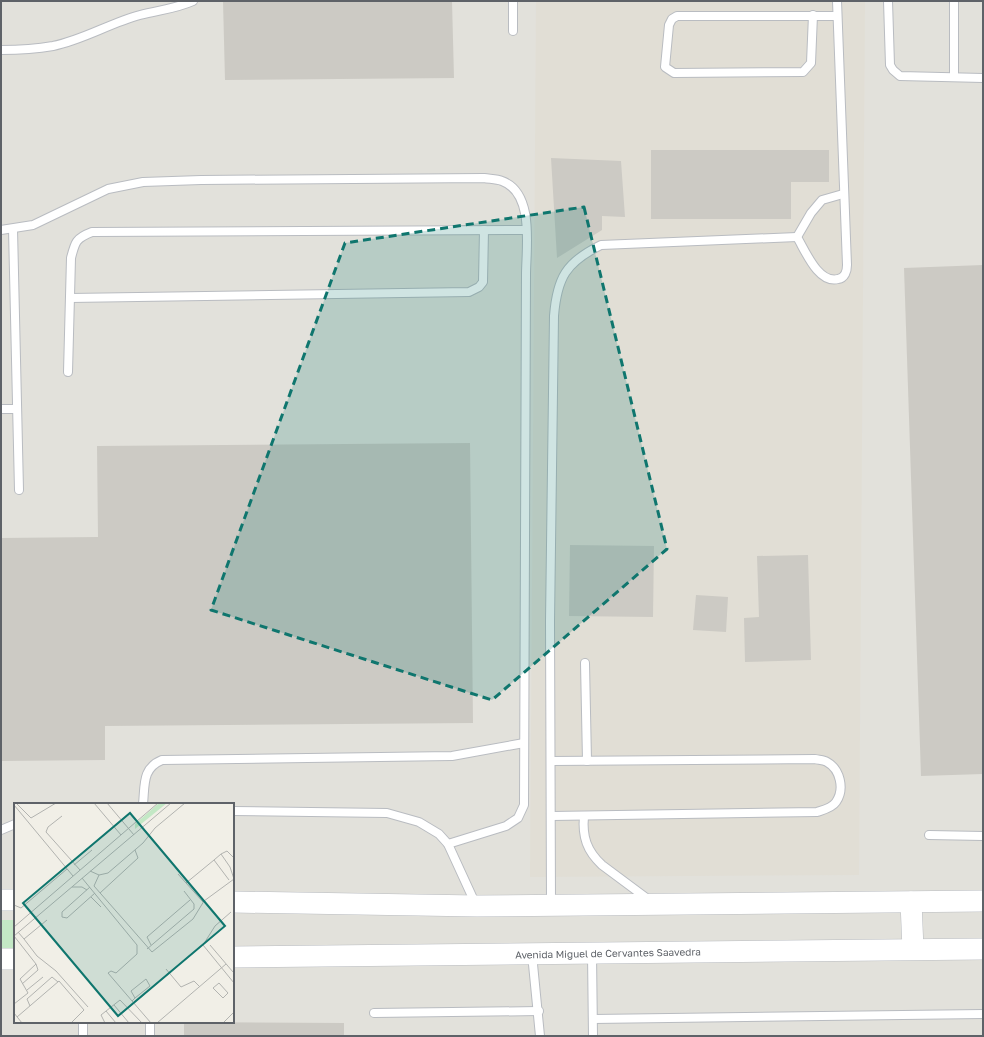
<svg xmlns="http://www.w3.org/2000/svg" width="984" height="1037" font-family="'Golos Text',sans-serif">
	<style>
		.industrial { fill: #e2e1db; fill-rule: evenodd }
		.education { fill: #e1ded5 }
		.green { fill: #c3e8c5 }
		.building { fill: #cccac4 }
		.lines { fill: none; stroke-linecap: round; stroke-linejoin: round }
		.service-casing { stroke: #b9bcc1; stroke-width: 10 }
		.tertiary-casing { stroke: #b9bcc1; stroke-width: 22 }
		.service { stroke: #fff; stroke-width: 8 }
		.tertiary { stroke: #fff; stroke-width: 21 }
		.marked { fill: #0f766e; fill-opacity: 0.2; stroke: #0f766e; stroke-width: 3; stroke-dasharray: 8 5; stroke-linejoin: round }
		.labels { text-anchor: middle; dominant-baseline: central; stroke-width: 3; stroke-linejoin: round; paint-order: stroke }
		.street-label { font-size: 10px; fill: #5e6268; stroke: #fff }
		.inset-road { fill: none; stroke: #b2b3b0; stroke-width: 1 }
		.view { fill: #0f766e; fill-opacity: 0.15; stroke: #0f766e; stroke-width: 2 }
		.inset-edge { fill: none; stroke: #5e6268; stroke-width: 2 }
	</style>
	<rect width="100%" height="100%" fill="#f1efe7"/>
	<path class="industrial" d="M1 1H983V1036H1ZM15 804H233V1022H15Z"/>
	<polygon class="education" points="536,1 865,1 859,875 530,877"/>
	<rect class="green" x="1" y="920" width="14" height="36"/>
	<g class="building">
		<polygon points="223,1 452,1 454,78 225,80"/>
		<polygon points="651,150 829,150 829,182 791,182 791,219 651,219"/>
		<polygon points="551,158 621,161 625,217 602,216 602,230 557,258"/>
		<polygon points="983,265 983,774 921,776 904,268"/>
		<polygon points="470,443 473,723 105,726 105,760 1,761 1,538 98,537 97,446"/>
		<polygon points="570,545 654,546 653,617 569,616"/>
		<polygon points="808,555 811,660 745,662 744,618 759,617 757,556"/>
		<polygon points="696,595 728,597 726,632 693,630"/>
		<polygon points="184,1022 344,1023 344,1036 184,1036"/>
	</g>
	<g class="lines">
		<g class="service-casing">
			<g id="service">
				<polyline points="888,1 890,65 893,70 900,76 983,78"/>
				<polyline points="954,1 954,77"/>
				<polyline points="813,15 811,63 803,72 674,73 665,67 669,25 672,19 677,16 837,16"/>
				<polyline points="513,31 513,1"/>
				<path d="M1 50C18 50 36 49 53 46 83 40 110 23 140 15 159 10 175 9 193 1"/>
				<polyline points="13,229 19,490"/>
				<path d="M1 230 33 225 108 189 143 182 201 180 484 178C490 179 497 179 502 181 535 193 526 248 526 275L524 805 518 818 506 826 448 844"/>
				<path d="M797 237C805 250 818 284 838 279 845 278 847 271 847 265L837 1"/>
				<polyline points="797,237 811,213 822,200 843,194"/>
				<polyline points="70,298 469,292 479,287 483,282 484,230"/>
				<path d="M68 372 71 258C75 242 76 238 92 232L526 230"/>
				<polyline points="1,409 17,409"/>
				<polyline points="585,663 587,761"/>
				<path d="M551 761 815 759C819 760 824 760 827 762 840 769 845 789 836 802 832 808 823 810 817 812L552 816"/>
				<path d="M143 804C145 785 142 768 162 760L452 756 524 743"/>
				<polyline points="233,811 387,813 419,822 439,834 448,844 476,905"/>
				<path d="M584 816C582 837 587 851 602 865L649 900"/>
				<polyline points="1,830 15,824"/>
				<polyline points="929,835 983,836"/>
				<path d="M551 904 550 622 554 316C557 278 566 262 601 245L797 237"/>
				<polyline points="532,954 540,1036"/>
				<polyline points="592,954 593,1036"/>
				<polyline points="374,1013 539,1011"/>
				<polyline points="593,1019 983,1014"/>
				<polyline points="150,1022 150,1036"/>
				<polyline points="83,1036 83,1022"/>
			</g>
		</g>
		<g class="tertiary-casing">
			<g id="tertiary">
				<polyline points="1,900 15,900"/>
				<polyline points="233,902 477,906 983,901"/>
				<polyline points="911,902 913,949"/>
				<polyline points="233,957 983,949"/>
				<polyline points="1,959 15,959"/>
			</g>
		</g>
		<use href="#service" class="service"/>
		<use href="#tertiary" class="tertiary"/>
	</g>
	<path class="marked" d="M584 207 667 549 492 700 211 610 345 243Z"/>
	<g class="labels">
		<g class="street-label">
			<text transform="translate(608 953) rotate(-1)">Avenida Miguel de Cervantes Saavedra</text>
		</g>
	</g>
	<g transform="translate(14 803)">
		<rect width="220" height="220" fill="#f1efe7"/>
		<path d="M145 0H153L121 26V21Z" fill="#c3e8c5"/>
		<path class="inset-road" d="M2 0 17 15 42 0M80 0 107 32M93 0 120 32M0 2 59 73M48 13 34 24 32 29 66 67M207 51 200 57 215 77M60 62 78 47M76 68 85 72 94 70 129 40 141 25 171 0M164 71 189 99M85 72 80 83 138 149 179 116 190 98 220 76M68 75 123 142V151L102 170M220 76 216 64 207 51 213 48 220 55M172 80 200 57M58 84H68L73 87M76 84 48 109V114L53 115 81 90M86 90 124 55 121 47M77 94 87 104M0 102 7 105 53 66M217 109 201 123 189 142 220 180M0 124 144 0M4 129 10 136 33 117M0 133 157 0M0 133 22 161 6 176 14 190 0 201M10 136 23 153 42 168 74 204M137 142 133 134 176 97M196 142 219 169M133 146 180 106V101L170 88M152 166 167 184 180 178 186 184M102 170 97 168 94 170 137 220M205 180 214 190 209 195 199 185ZM8 181 24 167 22 161M13 187 29 174M118 198 121 195 136 183 132 176 117 188 121 195M100 202 115 220M16 203 13 196 38 174 44 179M92 208 102 220M0 210 8 220M3 214 45 178 70 207 57 220M91 220 87 212 106 197 128 220M143 220 212 161M209 220 220 209"/>
		<path class="view" d="M116 10 211 123 104 213 9 100Z"/>
		<rect width="220" height="220" class="inset-edge"/>
	</g>
	<rect width="984" height="1037" fill="none" stroke="#5e6268" stroke-width="4"/>
</svg>
